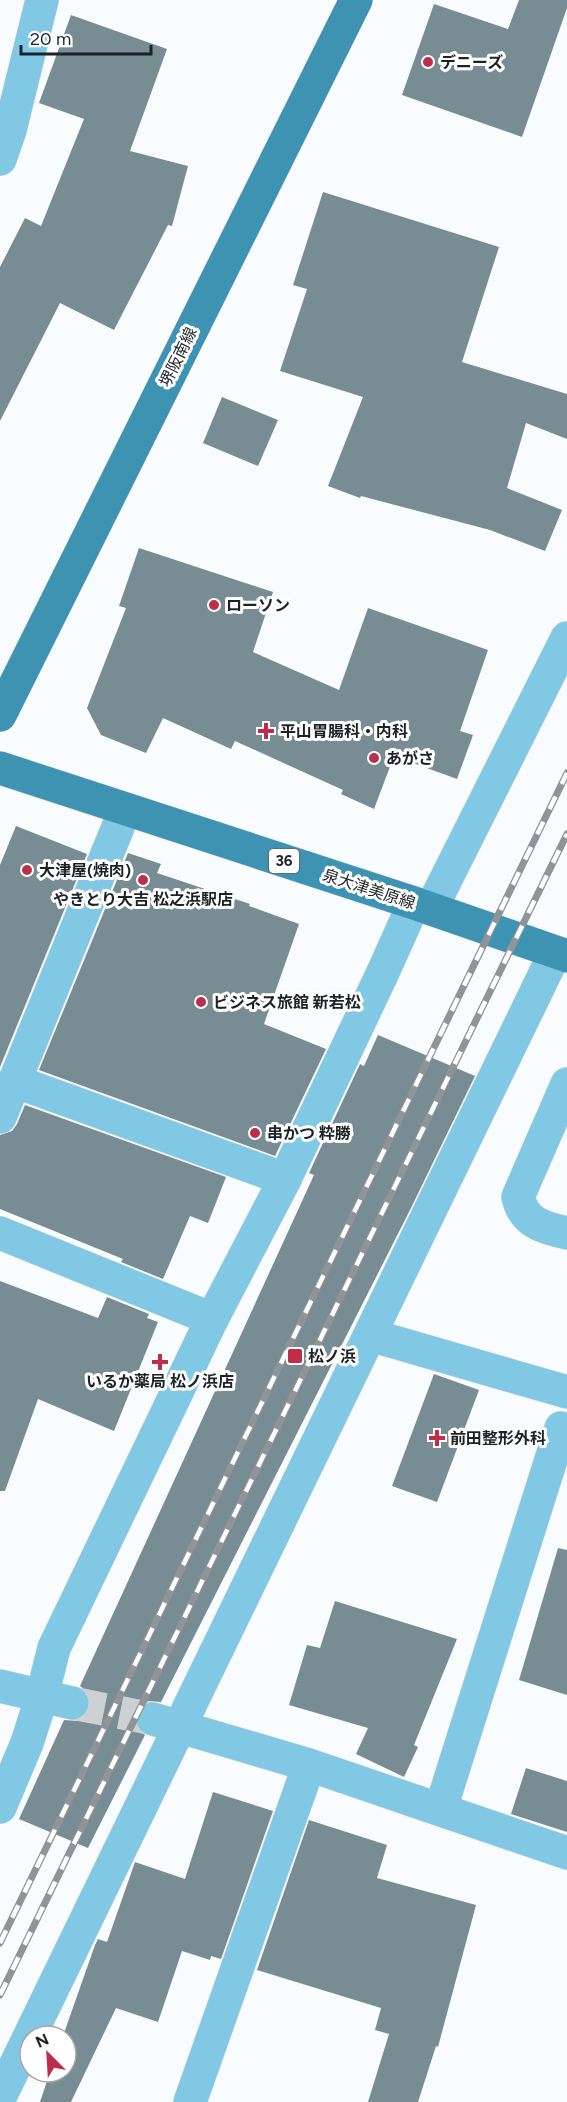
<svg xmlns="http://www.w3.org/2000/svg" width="567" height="2102" font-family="Figtree,'Noto Sans JP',sans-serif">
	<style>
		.building { fill: #788c94 }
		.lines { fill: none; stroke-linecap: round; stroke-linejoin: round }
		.minor-tunnel { stroke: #ccd1d3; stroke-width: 33; stroke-dasharray: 33 16; stroke-linecap: butt }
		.minor-casing { stroke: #d5d9dc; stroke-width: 34 }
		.major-casing { stroke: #d5d9dc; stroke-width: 34 }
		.minor { stroke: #81c8e5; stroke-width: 33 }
		.major { stroke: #3e93b2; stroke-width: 33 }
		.rail-casing { stroke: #8e9497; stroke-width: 7 }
		.rail { stroke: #fff; stroke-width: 4.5; stroke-dasharray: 14; stroke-linecap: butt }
		.poi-dot { fill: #be2d49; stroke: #fff; stroke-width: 2 }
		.labels { text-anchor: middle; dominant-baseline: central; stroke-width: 6; stroke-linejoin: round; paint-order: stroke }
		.shield { fill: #fff; stroke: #5f6568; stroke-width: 1.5 }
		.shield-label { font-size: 15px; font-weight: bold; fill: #1b2327 }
		.poi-label { font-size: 16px; font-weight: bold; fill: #1b2327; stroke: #fff; text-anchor: start }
		.street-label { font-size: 16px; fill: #1b2327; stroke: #fff }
	</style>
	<rect width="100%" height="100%" fill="#f8fcfe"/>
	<g class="building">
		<polygon points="519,0 567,0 567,8 522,137 402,95 434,4 508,29"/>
		<polygon points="71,15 167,49 130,151 188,166 172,226 168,225 114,330 60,303 0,421 0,267 25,218 41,226 84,119 39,103"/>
		<polygon points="323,192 499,247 462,362 567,394 567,439 526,423 507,488 562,510 545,551 490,530 361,496 360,498 328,486 363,397 280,371 307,289 293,285"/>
		<polygon points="222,397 278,420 258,466 203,443"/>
		<polygon points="139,548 273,592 253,652 339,690 368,608 488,650 460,731 473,735 457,779 394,756 374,809 341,794 343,790 235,741 231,749 163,718 146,753 101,735 87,708 126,608 119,606"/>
		<polygon points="16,826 87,854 0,1067 0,865"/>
		<polygon points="128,853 161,864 157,873 250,904 249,906 299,924 264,1024 326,1049 275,1156 39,1070"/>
		<polygon points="378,1035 475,1076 410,1210 161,1702 148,1701 141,1705 135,1713 135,1724 139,1731 145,1735 88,1848 19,1819 64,1720 78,1721 86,1715 90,1708 90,1697 85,1690 80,1686 314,1175 309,1173 360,1064 364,1066"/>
		<polygon points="25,1105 226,1177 208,1223 190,1216 163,1279 121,1262 123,1259 0,1209 0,1135 12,1131 17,1124"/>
		<polygon points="0,1281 98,1318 107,1297 149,1314 147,1318 158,1322 114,1431 38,1399 5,1491 0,1491"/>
		<polygon points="434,1374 479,1390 437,1502 392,1486"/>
		<polygon points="558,1548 567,1550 567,1695 519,1680"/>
		<polygon points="335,1601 457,1639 414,1745 418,1747 404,1777 356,1754 368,1728 289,1705 307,1645 320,1648"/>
		<polygon points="526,1768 567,1781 567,1832 511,1814"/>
		<polygon points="213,1792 273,1811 221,1959 211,1956 210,1960 182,1951 158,2022 116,2008 71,2102 40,2102 50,2072 66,2072 66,2036 63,2036 95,1945 98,1939 107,1942 135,1862 185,1879"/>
		<polygon points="309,1820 387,1845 377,1878 476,1905 438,2047 436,2046 418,2102 368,2102 389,2034 375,2030 381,2008 257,1970"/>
	</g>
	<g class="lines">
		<polyline class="minor-tunnel" points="72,1703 153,1719"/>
		<g class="minor-casing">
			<g id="minor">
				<polyline points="0,159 10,130 42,0"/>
				<polyline points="431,909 567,638"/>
				<polyline points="14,1081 285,1179"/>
				<path d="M567 1084 518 1197C524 1223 544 1228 567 1233"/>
				<polyline points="0,1117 125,810"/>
				<polyline points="0,1233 212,1319"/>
				<polyline points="370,1335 567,1392"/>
				<polyline points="0,1686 72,1703"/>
				<polyline points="153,1719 309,1765 567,1853"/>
				<polyline points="0,1807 27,1743 42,1696 54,1648 212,1319 285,1179 384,970 414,903"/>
				<polyline points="441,1808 561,1428 567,1430"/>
				<polyline points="0,2097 555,953"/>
				<polyline points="190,2102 309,1765"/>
			</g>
		</g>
		<g class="major-casing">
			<g id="major">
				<polyline points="0,715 356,0"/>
				<polyline points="0,768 414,903 567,956"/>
			</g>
		</g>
		<use href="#minor" class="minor"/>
		<use href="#major" class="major"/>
		<g class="rail-casing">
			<g id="rail">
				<polyline points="0,1943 567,773"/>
				<polyline points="0,1995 567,834"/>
			</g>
		</g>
		<use href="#rail" class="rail"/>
	</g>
	<g class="poi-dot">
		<circle cx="428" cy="62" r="6"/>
		<circle cx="214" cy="605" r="6"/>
		<path d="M263 722h6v6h6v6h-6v6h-6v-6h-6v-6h6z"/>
		<circle cx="374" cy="758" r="6"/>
		<circle cx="27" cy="870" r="6"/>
		<circle cx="143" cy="880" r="6"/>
		<circle cx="201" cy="1002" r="6"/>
		<circle cx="255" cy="1133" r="6"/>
		<rect x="287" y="1348" width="16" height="16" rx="3"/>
		<path d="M157 1353h6v6h6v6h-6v6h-6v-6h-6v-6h6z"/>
		<path d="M434 1429h6v6h6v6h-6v6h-6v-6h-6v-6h6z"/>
	</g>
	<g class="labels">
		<rect class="shield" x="269" y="849" width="30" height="24" rx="4.5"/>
		<g class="shield-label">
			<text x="284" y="861">36</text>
		</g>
		<g class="poi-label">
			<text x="440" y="62">デニーズ</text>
			<text x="226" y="605">ローソン</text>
			<text x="280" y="731">平山胃腸科・内科</text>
			<text x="386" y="758">あがさ</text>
			<text x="39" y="870">大津屋(焼肉)</text>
			<text x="143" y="899" text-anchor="middle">やきとり大吉 松之浜駅店</text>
			<text x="213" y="1002">ビジネス旅館 新若松</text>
			<text x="267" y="1133">串かつ 粋勝</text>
			<text x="308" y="1356">松ノ浜</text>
			<text x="160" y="1381" text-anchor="middle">いるか薬局 松ノ浜店</text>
			<text x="450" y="1438">前田整形外科</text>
		</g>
		<g class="street-label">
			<text transform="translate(178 357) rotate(-64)">堺阪南線</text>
			<text transform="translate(369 889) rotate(18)">泉大津美原線</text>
		</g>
	</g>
	<g transform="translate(48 2054) rotate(336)"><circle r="28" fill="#ffffff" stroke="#a4a7a9" stroke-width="1.5"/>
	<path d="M0-4.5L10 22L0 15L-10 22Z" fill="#be2d49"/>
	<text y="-9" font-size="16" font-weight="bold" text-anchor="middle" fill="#1b2327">N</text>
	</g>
	<path d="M21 45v9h130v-9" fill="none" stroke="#1b2327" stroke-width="3"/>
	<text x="30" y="45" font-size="18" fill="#1b2327" stroke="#ffffff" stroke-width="4.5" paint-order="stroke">20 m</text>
</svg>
